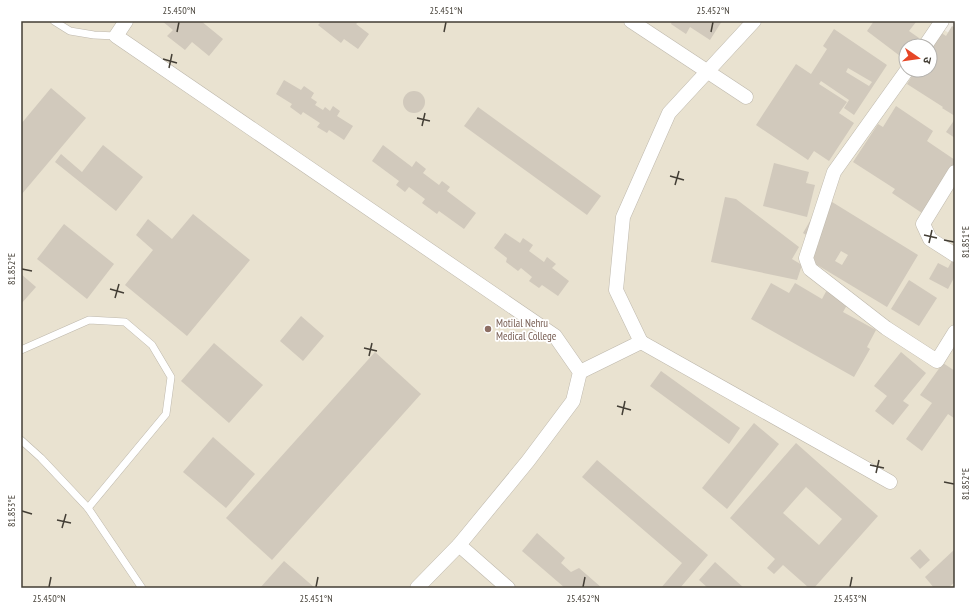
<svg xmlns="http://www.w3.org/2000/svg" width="976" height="609" font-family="'PT Sans Narrow','Noto Sans Devanagari',sans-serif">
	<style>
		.education { fill: #e9e2d0; fill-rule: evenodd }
		.building { fill: #d1c9bc; fill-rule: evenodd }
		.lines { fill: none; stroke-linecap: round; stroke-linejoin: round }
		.service-casing { stroke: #beb8ac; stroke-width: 8 }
		.minor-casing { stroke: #beb8ac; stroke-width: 15 }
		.service { stroke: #fff; stroke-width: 7 }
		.minor { stroke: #fff; stroke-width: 14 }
		.ticks { fill: none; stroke: #433e35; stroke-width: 1.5 }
		.education-dot { fill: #8d6e63; stroke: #fff; stroke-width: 1.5 }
		.labels { text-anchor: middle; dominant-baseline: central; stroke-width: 3.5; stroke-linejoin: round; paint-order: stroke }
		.education-label { font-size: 11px; fill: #785e54; stroke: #fff; text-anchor: start }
		.neatline { fill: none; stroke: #433e35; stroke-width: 1.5 }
		.ticks-label { font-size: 10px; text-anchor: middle; fill: #433e35 }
	</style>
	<rect width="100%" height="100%" fill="#f1ede5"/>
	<path class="education" d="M21 21H930L955 37V587L954 588H21ZM906 46H930V70H906Z"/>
	<g class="building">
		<polygon points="162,21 201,21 223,39 209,56 192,42 185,50 167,36 173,30"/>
		<polygon points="317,21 359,21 356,24 369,34 358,49 344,39 341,43 318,25 320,23"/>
		<polygon points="672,21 722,21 710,40 690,27 686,34 671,24"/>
		<polygon points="874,21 914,21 916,22 909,31 919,38 913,46 906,46 906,56 904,59 867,31"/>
		<polygon points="952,26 955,28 955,116 942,108 943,107 907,84 916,70 930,70 930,48 940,32 946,36"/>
		<path d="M834 29 887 65 854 115 844 108 849 100 821 81 819 84 847 102 839 113 854 123 829 161 814 151 808 160 756 125 796 64 811 74 827 49 823 46ZM848 68 872 82 869 86 846 72Z"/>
		<polygon points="284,80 301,90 304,86 314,93 311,98 317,102 315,105 323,110 325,107 330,111 333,106 340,111 337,116 353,126 344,140 329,130 327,133 317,127 320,123 303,112 301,115 290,107 292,104 276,94"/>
		<polygon points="51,88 86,118 21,195 21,124"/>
		<circle cx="414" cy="102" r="11"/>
		<polygon points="896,106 933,131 927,141 955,160 955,175 928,217 892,193 895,189 853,162 878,124 883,127"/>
		<polygon points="478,107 601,196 587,215 464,126"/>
		<polygon points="955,119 955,138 946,132"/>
		<polygon points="103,145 143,177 116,211 55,162 61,154 82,172"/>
		<polygon points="383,145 412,167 416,161 426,169 423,173 439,185 442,181 450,187 447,191 476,213 464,229 439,211 437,214 422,203 425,199 409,187 405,192 396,185 399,181 372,161"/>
		<polygon points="774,163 809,172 806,183 815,185 807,217 763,206"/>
		<polygon points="725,197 736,199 799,247 792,259 802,265 797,280 711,262"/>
		<path d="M824 197 918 255 887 307 809 260 819 243 803 233ZM841 251 848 255 842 265 835 261Z"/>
		<polygon points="193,214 250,260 187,336 125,285 153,250 136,235 148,219 172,239"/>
		<polygon points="64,224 114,264 87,299 37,259"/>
		<polygon points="505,233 520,243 523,238 533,245 529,251 544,262 547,257 556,264 552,268 569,281 558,296 542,285 539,288 529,281 532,277 521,268 518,271 506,262 507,258 494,248"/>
		<polygon points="955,255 955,276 948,289 929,279 938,263 948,268"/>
		<polygon points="21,274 36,287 21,304"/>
		<polygon points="909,280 937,298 919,326 891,309"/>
		<polygon points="771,283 789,293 795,283 822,299 829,286 851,298 843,312 876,330 867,347 870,349 854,377 751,319"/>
		<polygon points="301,316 324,336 303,361 280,341"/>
		<polygon points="214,343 263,385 229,423 181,381"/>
		<polygon points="375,352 421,394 272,560 226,518"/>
		<polygon points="901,352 926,373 903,401 909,405 893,425 875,411 887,396 874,386"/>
		<polygon points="943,363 955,371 955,416 954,418 948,414 922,451 906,439 932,403 920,395"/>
		<polygon points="661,371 740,428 729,444 650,386"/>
		<polygon points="754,423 779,444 727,509 702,488"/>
		<polygon points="213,437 255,474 226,508 183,472"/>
		<path d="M796 443 878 516 814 588H809L783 565 774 574 767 568 775 559 730 518ZM806 487 842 519 819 545 783 513Z"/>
		<polygon points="597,460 708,555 680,588 661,588 682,563 582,477"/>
		<polygon points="537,533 565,558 561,563 571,572 579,568 602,588 565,588 522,551"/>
		<polygon points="920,549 930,560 920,569 910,558"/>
		<polygon points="955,549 955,582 948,588 934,588 925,577"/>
		<polygon points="284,561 315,588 260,588"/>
		<polygon points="715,562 744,588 708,588 699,580"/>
	</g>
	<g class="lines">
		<g class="service-casing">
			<g id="service">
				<polyline points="54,21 70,31 94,35 116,36"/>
				<polyline points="21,350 89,320 125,322 152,345 171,377 166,414 88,508"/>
				<polyline points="21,440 41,458 88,508 142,588"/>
			</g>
		</g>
		<g class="minor-casing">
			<g id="minor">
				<polyline points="126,21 116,36 555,336 580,372 573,401 528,461 459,545 417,588"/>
				<polyline points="631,21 746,97"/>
				<polyline points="925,46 942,21"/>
				<polyline points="907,70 834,172 806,258 810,269 886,328 937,361 955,332"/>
				<polyline points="955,172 923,224 930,239 955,255"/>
				<polyline points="641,342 616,290 623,217 669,113 754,21"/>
				<polyline points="580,372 641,342 890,482"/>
				<polyline points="459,545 508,588"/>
			</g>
		</g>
		<use href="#service" class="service"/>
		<use href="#minor" class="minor"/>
	</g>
	<path class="ticks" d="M177 32 179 22M444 32 446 22M711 32 713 22M163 59 177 63M169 68 172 54M417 118 430 121M422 126 425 113M670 176 684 180M675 185 679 171M924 235 937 238M944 240 954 242M929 243 932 230M22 269 32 271M110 289 124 293M115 298 119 284M364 348 377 351M369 356 372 343M617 406 631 410M622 415 625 401M870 465 884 468M876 473 879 460M944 482 954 484M22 511 32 514M57 520 71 523M62 528 66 514M49 587 51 577M316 587 318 577M583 587 585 577M850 587 852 577"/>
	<circle class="education-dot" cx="488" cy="329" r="4"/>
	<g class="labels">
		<g class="education-label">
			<text x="496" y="323">Motilal Nehru<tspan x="496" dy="13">Medical College</tspan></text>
		</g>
	</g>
	<rect width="976" height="609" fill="none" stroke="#ffffff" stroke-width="44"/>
	<g transform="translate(918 58) rotate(103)"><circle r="19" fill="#ffffff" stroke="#b4b2ae"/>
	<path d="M0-3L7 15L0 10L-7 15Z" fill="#e64626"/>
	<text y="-6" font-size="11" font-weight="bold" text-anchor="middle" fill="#433e35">उ</text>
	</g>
	<rect x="22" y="22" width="932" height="565" class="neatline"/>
	<g class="ticks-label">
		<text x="179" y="14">25.450°N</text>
		<text x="446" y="14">25.451°N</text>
		<text x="713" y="14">25.452°N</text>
		<text transform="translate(965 242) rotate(-90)" y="4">81.851°E</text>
		<text transform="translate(11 269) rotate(-90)" y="4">81.852°E</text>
		<text transform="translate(965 484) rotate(-90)" y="4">81.852°E</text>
		<text transform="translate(11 511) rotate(-90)" y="4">81.853°E</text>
		<text x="49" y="602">25.450°N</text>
		<text x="316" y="602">25.451°N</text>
		<text x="583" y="602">25.452°N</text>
		<text x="850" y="602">25.453°N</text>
	</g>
</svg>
